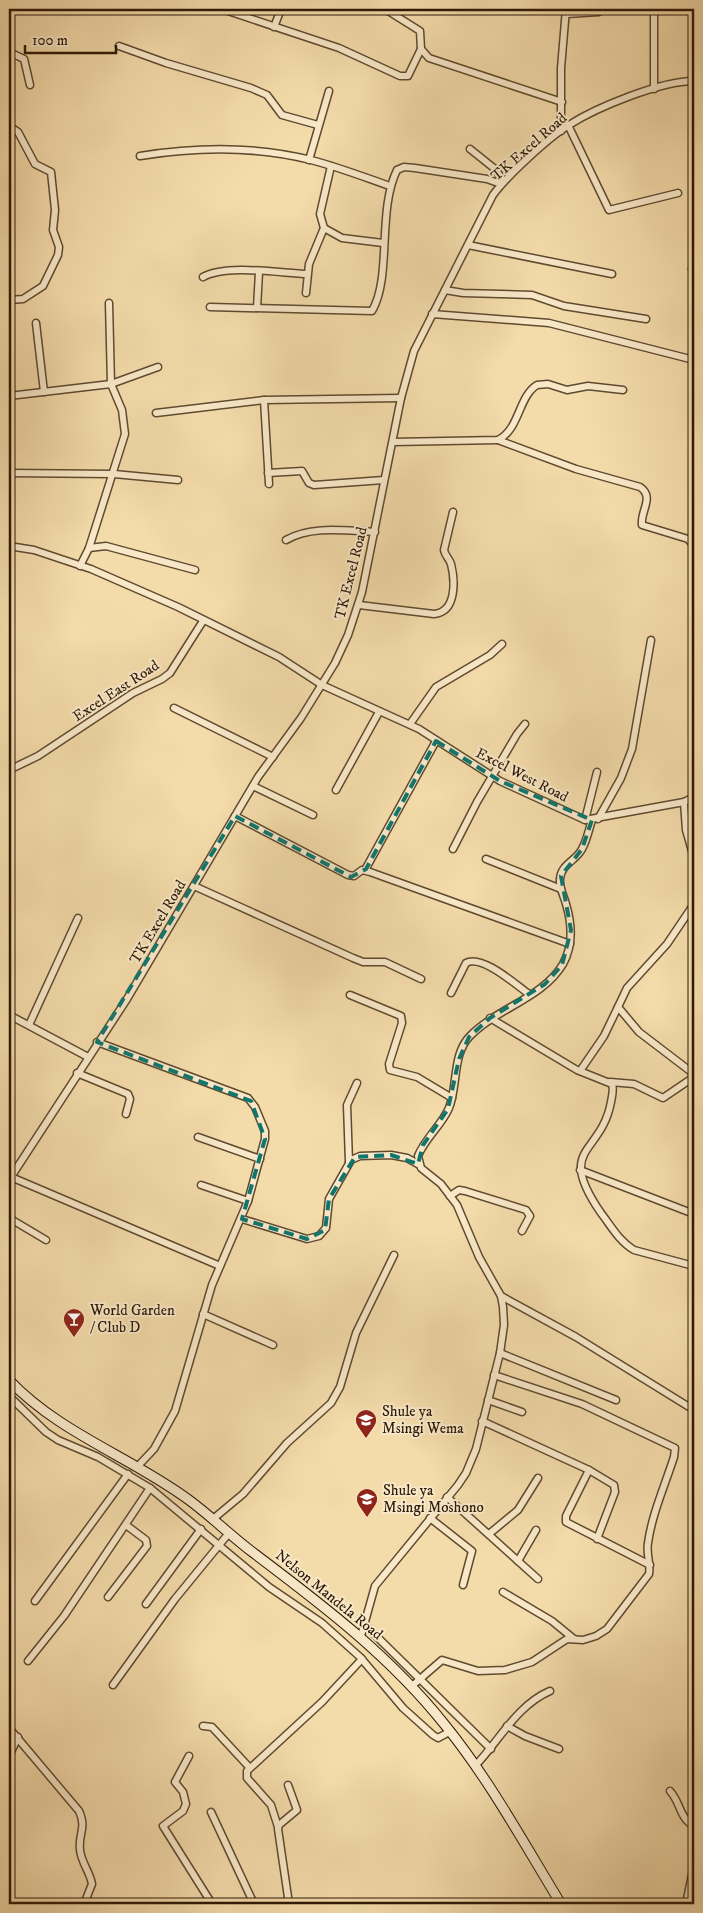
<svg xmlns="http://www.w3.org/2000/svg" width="703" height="1913" font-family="'IM FELL DW Pica',serif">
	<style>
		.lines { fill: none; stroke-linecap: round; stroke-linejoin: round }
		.minor-casing { stroke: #5f4a30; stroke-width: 9 }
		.secondary-casing { stroke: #2d1908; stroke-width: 11 }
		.minor { stroke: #f8e8c8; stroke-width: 6 }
		.secondary { stroke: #f8e8c8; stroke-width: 9 }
		.marked { fill: none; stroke: #0f766e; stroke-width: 4; stroke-dasharray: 10 6; stroke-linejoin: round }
		.labels { text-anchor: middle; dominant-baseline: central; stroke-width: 4; stroke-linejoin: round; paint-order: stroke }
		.street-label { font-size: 15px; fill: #2d1908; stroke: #f8e8c8 }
		.poi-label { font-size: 15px; fill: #2d1908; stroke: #f8e8c8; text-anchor: start }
	</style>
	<rect width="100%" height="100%" fill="#f4dbaa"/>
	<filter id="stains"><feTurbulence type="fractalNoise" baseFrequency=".004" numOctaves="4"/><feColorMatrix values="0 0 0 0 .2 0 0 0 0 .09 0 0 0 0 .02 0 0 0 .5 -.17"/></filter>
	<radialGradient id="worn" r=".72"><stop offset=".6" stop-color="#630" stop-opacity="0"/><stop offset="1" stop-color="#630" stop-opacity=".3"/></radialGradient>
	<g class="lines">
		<g class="minor-casing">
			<g id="minor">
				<polyline points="222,9 339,48 400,76 408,76 421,49"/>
				<polyline points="385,9 420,31 421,49 429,58 562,102"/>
				<polyline points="654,9 654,89"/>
				<polyline points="693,9 694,27"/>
				<polyline points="566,14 599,12"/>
				<polyline points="274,27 281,9"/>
				<polyline points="119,46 166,63 251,88 267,95 282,115 318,125"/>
				<polyline points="9,52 24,59 30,85"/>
				<polyline points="568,125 609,210 678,193"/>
				<polyline points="9,126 18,132 35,164 51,172 55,210 53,230 59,247 58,255 43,286 23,299 9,300"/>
				<polyline points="561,131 561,68 566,9"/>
				<polyline points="470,149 495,169 504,181"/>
				<path d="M140 156C196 147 255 146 311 160 338 167 364 177 390 186"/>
				<polyline points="309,160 329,91"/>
				<polyline points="331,166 320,214 324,228 342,238 383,243"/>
				<polyline points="468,245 612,274"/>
				<polyline points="692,269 694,269"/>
				<path d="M203 277C227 264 280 273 307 274"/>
				<polyline points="445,290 463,293 532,295 564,306 646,319"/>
				<polyline points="306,293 309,264 324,228"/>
				<path d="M210 307 372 311C392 277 377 211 397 170L404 167 415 168 487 179 501 184"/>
				<polyline points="257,308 259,272"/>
				<polyline points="432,314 549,323 694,360"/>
				<polyline points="36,323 44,392"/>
				<polyline points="9,396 111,384 158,367"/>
				<polyline points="264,400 269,484"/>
				<polyline points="156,413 264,400 401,398"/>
				<path d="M498 440 576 469 640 487C655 497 640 511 642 525L688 539 694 546"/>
				<path d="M393 442 498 440C520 429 518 397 537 385L548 384 567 390 588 386 623 390"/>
				<polyline points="9,473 114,474 178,480"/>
				<polyline points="268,473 302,471 309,483 314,485 384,480"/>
				<path d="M286 540C312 525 346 531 375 532"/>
				<polyline points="9,546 34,550 91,569 178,607 279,657 322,685 419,729 500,781 585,820 684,802 694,797"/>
				<polyline points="89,548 106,546 195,570"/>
				<polyline points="693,564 694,555"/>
				<polyline points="80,566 89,548 125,434 122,410 111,384 109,303"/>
				<path d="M359 605 434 614C457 612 455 580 451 564 449 558 445 556 444 550L453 512"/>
				<polyline points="174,708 273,757"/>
				<polyline points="410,724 436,687 490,655 502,644"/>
				<polyline points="9,770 38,756 133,693 162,679 170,673 203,621"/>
				<polyline points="253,786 313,815"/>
				<polyline points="336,790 379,712"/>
				<polyline points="684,802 686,830 694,858"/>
				<polyline points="235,816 348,875 354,876 362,870 370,872 570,944"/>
				<polyline points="598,819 621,778 632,749 651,640"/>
				<polyline points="585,820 597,772"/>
				<polyline points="453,849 477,802 517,734 525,724"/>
				<polyline points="486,859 561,889"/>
				<polyline points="365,870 436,741"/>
				<polyline points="194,886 353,958 363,962 385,962 421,979"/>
				<polyline points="694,904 667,944 627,988 618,1007 639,1032 694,1074"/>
				<path d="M451 993 466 963C482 954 516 985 529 994"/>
				<polyline points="350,995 401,1016 402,1023 389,1064 390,1070 417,1077 452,1098"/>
				<polyline points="9,1015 88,1057"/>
				<path d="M490 1018 577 1070 612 1084C614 1089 612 1096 611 1102 601 1156 555 1146 601 1213 611 1226 619 1241 634 1250L690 1265"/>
				<polyline points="29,1025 78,918"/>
				<polyline points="97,1042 248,1098 255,1107 265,1131 265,1139 248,1201 212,1285 175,1411 154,1449 138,1466"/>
				<polyline points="580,1071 604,1036 618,1007"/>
				<polyline points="77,1073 128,1094 130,1099 126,1114"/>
				<polyline points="610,1082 634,1084 663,1098 694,1077"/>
				<polyline points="198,1137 260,1159"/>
				<polyline points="349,1162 347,1105 357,1083"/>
				<polyline points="580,1170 694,1214"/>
				<polyline points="11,1177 220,1266"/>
				<path d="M9 1180 127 999 258 777 301 718 335 663 348 635 362 592 401 398 414 351 493 195C507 176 548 138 569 125 597 107 661 81 694 81"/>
				<polyline points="201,1185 248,1201"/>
				<polyline points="450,1196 459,1190 465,1191 526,1210 530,1216 522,1231"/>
				<polyline points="9,1218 46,1240"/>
				<polyline points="242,1219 307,1239 319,1236 326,1228 329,1199 351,1160 360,1156 391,1155 407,1158 418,1164"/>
				<polyline points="501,1296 576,1337 694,1410"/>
				<polyline points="203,1314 273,1345"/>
				<polyline points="500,1353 616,1400"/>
				<polyline points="9,1396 46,1432 58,1440 98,1457 150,1488 269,1587 322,1623 360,1657 403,1708 433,1735 438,1738 451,1731"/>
				<polyline points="488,1400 522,1412"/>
				<polyline points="482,1421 589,1470 614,1485 615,1492 597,1539"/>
				<polyline points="589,1470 566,1516 566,1522 650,1565"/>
				<polyline points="447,1497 538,1579"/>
				<polyline points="430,1518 472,1551 463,1585"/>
				<polyline points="213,1519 243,1494 287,1443 331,1403 340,1387 356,1333 394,1255"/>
				<polyline points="489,1534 518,1510 538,1478"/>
				<polyline points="518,1561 536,1530"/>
				<polyline points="503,1592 552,1621 574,1639"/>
				<polyline points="108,1597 147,1546 146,1540 126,1525"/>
				<polyline points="35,1601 128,1474"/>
				<polyline points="146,1604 201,1529"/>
				<polyline points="364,1624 491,1749"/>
				<path d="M361 1636 375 1586 458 1485 466 1473 476 1449 500 1353 504 1325 503 1307 501 1296 479 1257 457 1205 441 1184 421 1168 418 1156C425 1138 442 1125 449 1108 458 1086 452 1054 470 1036 497 1008 543 998 563 964 573 946 572 924 566 904 564 896 559 888 560 879 561 864 576 861 582 849 587 840 589 829 592 820"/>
				<polyline points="28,1661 64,1616 150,1488"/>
				<polyline points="113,1685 175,1599 229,1533"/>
				<path d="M412 1686 442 1660 478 1671 505 1670 532 1662 567 1639 583 1640 596 1636 607 1629 649 1574C651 1564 646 1554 648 1543 652 1514 665 1485 674 1457L675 1448 582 1404 494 1375"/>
				<polyline points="203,1726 212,1727 249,1767"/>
				<polyline points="507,1726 525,1736 559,1749"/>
				<path d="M9 1728 79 1811C87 1829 78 1833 80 1850 81 1862 90 1872 92 1884L84 1904"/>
				<polyline points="9,1756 18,1737"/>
				<polyline points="189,1756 175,1782 183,1792 186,1804 183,1811 163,1826 212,1904"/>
				<path d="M475 1766C499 1741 517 1705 550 1691"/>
				<polyline points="288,1785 297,1810 279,1825 278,1829 289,1904"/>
				<path d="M670 1791C681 1803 679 1818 694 1826"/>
				<polyline points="211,1812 254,1904"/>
				<polyline points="278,1827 271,1805 247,1778 247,1771 322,1702 362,1659"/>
				<polyline points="686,1904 694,1865"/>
			</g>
		</g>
		<g class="secondary-casing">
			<path id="secondary" d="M9 1380C59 1433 131 1457 189 1500 212 1517 232 1537 255 1554 324 1606 391 1657 445 1725 489 1779 525 1845 561 1904"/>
		</g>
		<use href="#minor" class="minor"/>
		<use href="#secondary" class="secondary"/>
	</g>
	<path class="marked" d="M436 741 500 781 592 820 582 849 561 876 571 930 562 965 545 984 490 1018 469 1037 459 1059 448 1109 423 1145 418 1164 391 1155 355 1157 329 1199 325 1230 307 1239 242 1219 265 1139 251 1101 97 1042 235 816 351 877 366 869Z"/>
	<defs>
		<g id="bar-pin" transform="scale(1.125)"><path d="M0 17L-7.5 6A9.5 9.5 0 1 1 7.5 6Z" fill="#8f2418" stroke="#f8e8c8"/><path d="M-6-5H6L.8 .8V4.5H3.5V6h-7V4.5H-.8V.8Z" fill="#fff"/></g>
		<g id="school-pin" transform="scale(1.125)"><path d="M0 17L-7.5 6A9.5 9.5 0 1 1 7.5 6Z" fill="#8f2418" stroke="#f8e8c8"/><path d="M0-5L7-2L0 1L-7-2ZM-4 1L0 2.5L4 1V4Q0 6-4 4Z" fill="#fff"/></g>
	</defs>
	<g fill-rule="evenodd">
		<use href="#bar-pin" x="74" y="1319"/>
		<use href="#school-pin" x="366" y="1420"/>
		<use href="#school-pin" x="367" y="1499"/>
	</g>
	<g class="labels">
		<g class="street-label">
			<text transform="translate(529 147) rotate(-41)">TK Excel Road</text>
			<text transform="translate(351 573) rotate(-76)">TK Excel Road</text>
			<text transform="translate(116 691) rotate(-33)">Excel East Road</text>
			<text transform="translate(522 775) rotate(27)">Excel West Road</text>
			<text transform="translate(158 922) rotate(-59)">TK Excel Road</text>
			<text transform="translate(329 1595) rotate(39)">Nelson Mandela Road</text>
		</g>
		<g class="poi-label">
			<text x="90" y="1310">World Garden<tspan x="90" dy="17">/ Club D</tspan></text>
			<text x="382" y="1411">Shule ya<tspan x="382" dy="17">Msingi Wema</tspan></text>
			<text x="383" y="1490">Shule ya<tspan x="383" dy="17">Msingi Moshono</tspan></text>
		</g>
	</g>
	<rect width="703" height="1913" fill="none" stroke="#f4dbaa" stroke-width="30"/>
	<rect x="10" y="10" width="683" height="1893" fill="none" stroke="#2d1908" stroke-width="2.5"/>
	<rect x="15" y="15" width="673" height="1883" fill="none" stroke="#2d1908"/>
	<path d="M25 45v8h91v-8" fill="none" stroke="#2d1908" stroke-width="2.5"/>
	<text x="32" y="45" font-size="15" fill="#2d1908" stroke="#f8e8c8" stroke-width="4" paint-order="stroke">100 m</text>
	<rect width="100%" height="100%" filter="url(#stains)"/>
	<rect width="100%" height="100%" fill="url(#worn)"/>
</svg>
